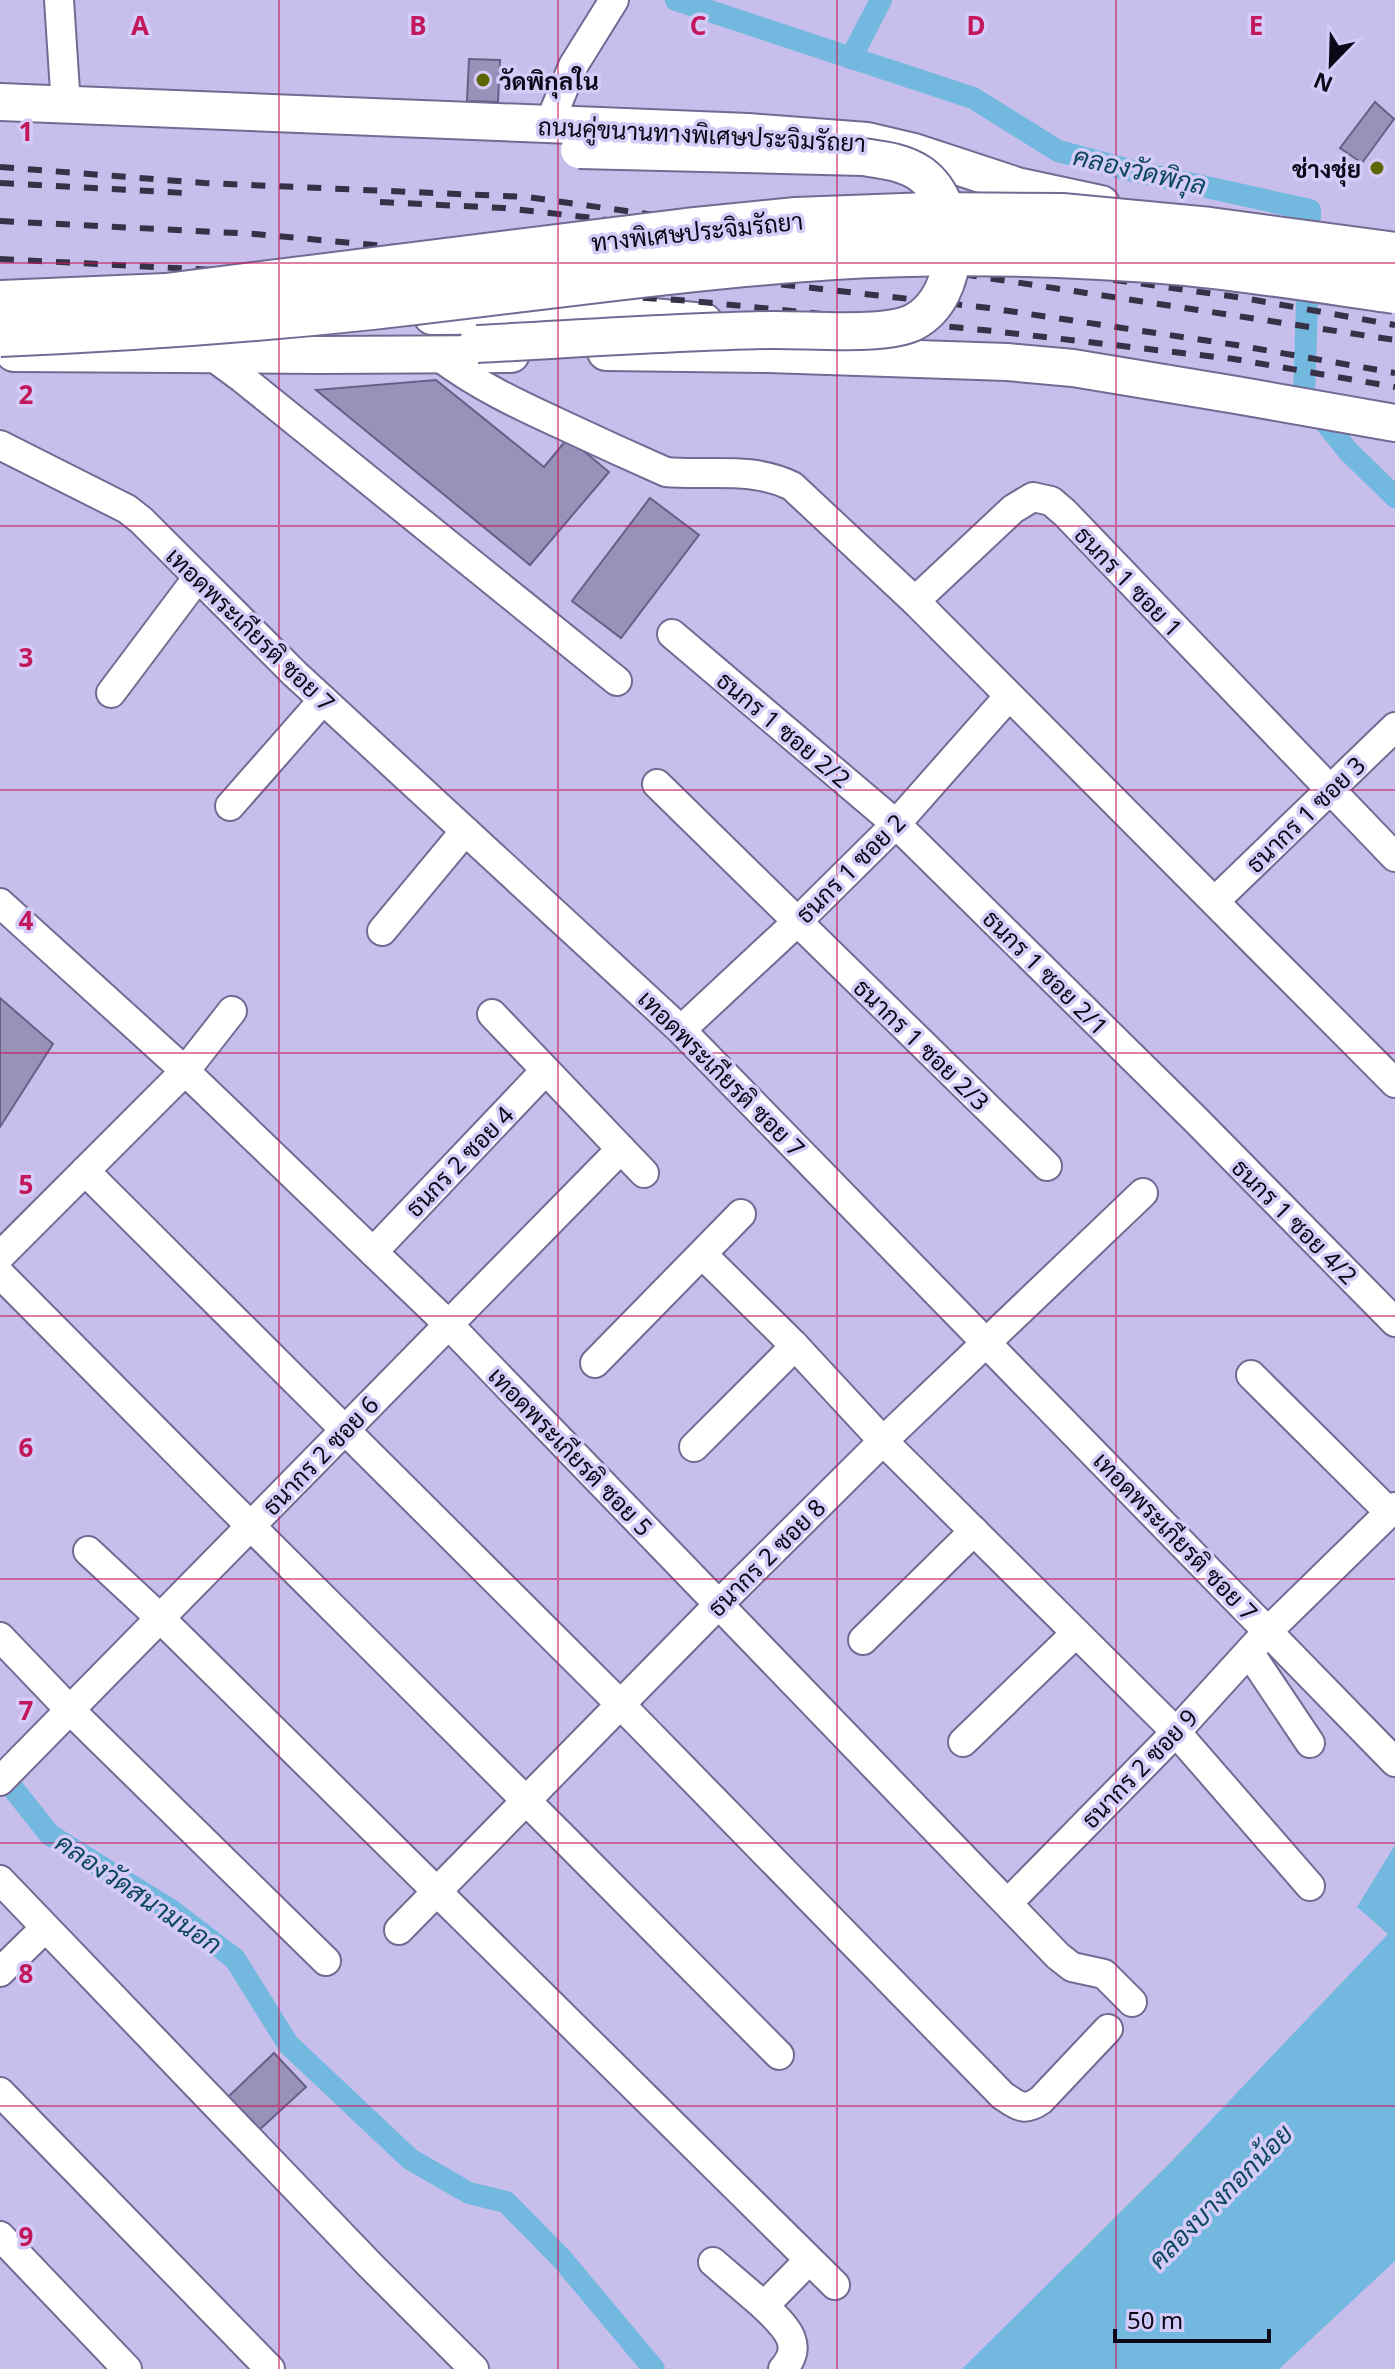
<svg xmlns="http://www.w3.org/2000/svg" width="1395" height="2369" font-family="'Noto Sans',Sarabun,sans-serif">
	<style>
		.water { fill: #72b8df }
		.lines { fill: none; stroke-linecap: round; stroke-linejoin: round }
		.canal { stroke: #72b8df; stroke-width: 22 }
		.building { fill: #9a91bb; stroke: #685f87; stroke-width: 2 }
		.minor-casing { stroke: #736a93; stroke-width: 32 }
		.major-casing { stroke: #736a93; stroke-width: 40 }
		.minor { stroke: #fff; stroke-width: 28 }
		.major { stroke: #fff; stroke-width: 36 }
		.rail { stroke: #363147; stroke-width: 6; stroke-dasharray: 14 14; stroke-linecap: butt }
		.major-bridge-casing { stroke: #736a93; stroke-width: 40; stroke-linecap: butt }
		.highway-bridge-casing { stroke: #736a93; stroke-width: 46; stroke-linecap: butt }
		.major-bridge { stroke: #fff; stroke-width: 36 }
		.highway-bridge { stroke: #fff; stroke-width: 42 }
		.grid { fill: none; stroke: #c2185b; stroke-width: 2; stroke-opacity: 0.55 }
		.poi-dot { fill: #5e6502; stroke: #d4cbf8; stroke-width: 3 }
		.labels { text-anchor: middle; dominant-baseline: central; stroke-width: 7; stroke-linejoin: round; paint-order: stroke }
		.poi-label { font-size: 24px; font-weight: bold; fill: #0c0817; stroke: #d4cbf8; text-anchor: start }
		.street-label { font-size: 24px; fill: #0c0817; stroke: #d4cbf8 }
		.water-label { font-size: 26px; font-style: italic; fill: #0e4762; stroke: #d4cbf8 }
		.grid-label { font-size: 26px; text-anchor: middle; font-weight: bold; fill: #c2185b; stroke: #d4cbf8; stroke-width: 7; stroke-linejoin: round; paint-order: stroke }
	</style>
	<rect width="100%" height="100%" fill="#c7beeb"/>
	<polygon class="water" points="1395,1845 1395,2261 1279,2369 962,2369 1172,2161 1388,1934 1357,1907"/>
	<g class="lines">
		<g class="canal">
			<polyline points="676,0 973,98 1058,151 1129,170 1310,210 1304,396 1348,451 1395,497"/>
			<polyline points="851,58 881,0"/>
			<polyline points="0,1772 50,1835 171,1910 235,1959 288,2044 410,2159 469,2193 506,2202 562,2259 654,2369"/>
		</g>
	</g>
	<g class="building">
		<polygon points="469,59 500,60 498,102 467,101"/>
		<polygon points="1375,102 1394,119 1362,163 1340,148"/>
		<polygon points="436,380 544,467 568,438 609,472 530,565 316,390"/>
		<polygon points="650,498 699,535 621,638 572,601"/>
		<polygon points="0,998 53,1044 0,1127"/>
		<polygon points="274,2053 306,2087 258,2131 227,2098"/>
	</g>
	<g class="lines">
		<g class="minor-casing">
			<g id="minor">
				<polyline points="59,0 66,106"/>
				<polyline points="549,124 573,66 614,0"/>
				<polyline points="208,353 242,378 617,681"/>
				<path d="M437 355C476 385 521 406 565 426 599 442 632 457 666 472 709 476 751 466 792 486L915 601 1395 1083"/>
				<polyline points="0,445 127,509 141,520 294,673 681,1030 1395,1762"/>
				<polyline points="915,601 1013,509 1033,497 1051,501 1065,513 1395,857"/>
				<polyline points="672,634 896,824 1196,1120 1395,1322"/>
				<polyline points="111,693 198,577"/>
				<polyline points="657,784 1047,1166"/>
				<polyline points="230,806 323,700"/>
				<polyline points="1215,901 1395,727"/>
				<polyline points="0,903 185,1071 448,1324 1058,1956 1072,1967 1104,1974 1132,2002"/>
				<polyline points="382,931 465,831"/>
				<polyline points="492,1014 644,1173"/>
				<polyline points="681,1030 797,922 896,824 1009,696"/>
				<path d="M85 1171 620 1704 1003 2096C1019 2106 1024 2112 1041 2100L1108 2029"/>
				<polyline points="373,1252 545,1071"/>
				<polyline points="703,1255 795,1346 883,1441 1176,1732 1310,1886"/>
				<polyline points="0,1256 185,1071 232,1011"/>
				<path d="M0 1274C258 1536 521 1793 779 2055"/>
				<polyline points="595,1363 741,1214"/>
				<polyline points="1251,1375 1389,1512"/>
				<polyline points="694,1447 795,1346"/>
				<polyline points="88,1551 160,1618 835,2285"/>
				<polyline points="0,1637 69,1709 326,1961"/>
				<polyline points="863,1640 974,1531"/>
				<polyline points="1249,1652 1310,1743"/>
				<polyline points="963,1742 1076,1633"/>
				<polyline points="0,1781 621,1149"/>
				<polyline points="0,1880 371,2266 474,2369"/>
				<polyline points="1008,1903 1176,1732 1268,1631 1395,1507"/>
				<polyline points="399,1930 719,1604 883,1441 1143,1193"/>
				<polyline points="0,1972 45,1928"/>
				<polyline points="0,2092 270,2369"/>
				<polyline points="0,2236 127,2369"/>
				<polyline points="713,2262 764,2306"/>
				<path d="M783 2369C806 2343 783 2325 764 2306L809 2260"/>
			</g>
		</g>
		<g class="major-casing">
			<g id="major">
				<polyline points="0,102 748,132 867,141 914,152 1017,186 1101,204"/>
				<polyline points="432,316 632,315 704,322"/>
				<polyline points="606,352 768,354 1007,362 1073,368 1236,395 1395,423"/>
				<polyline points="14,353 319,355 511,354"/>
			</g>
		</g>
		<use href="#minor" class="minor"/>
		<use href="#major" class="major"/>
		<g class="rail">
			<polyline points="0,167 204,183 527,197 1243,298 1395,325"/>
			<polyline points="0,183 184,193"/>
			<polyline points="380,202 504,208 594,218 1395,340"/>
			<polyline points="0,221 255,234 698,275 989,308 1236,345 1395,373"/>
			<polyline points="0,259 253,272 692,301 993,331 1234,359 1395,387"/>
		</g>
		<g class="major-bridge-casing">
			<path id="major-bridge" d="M477 344C575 339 672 332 769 330 805 329 885 337 914 322 963 296 964 206 921 174 904 162 883 160 863 157L579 150"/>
		</g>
		<g class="highway-bridge-casing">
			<g id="highway-bridge">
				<polyline points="0,302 166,295 686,230 796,219 929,214 1062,215 1210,229 1395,254"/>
				<path d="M0 335C124 330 249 321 372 308 526 291 680 268 834 258 951 251 1069 254 1186 264 1256 271 1325 282 1395 292"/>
			</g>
		</g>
		<use href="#major-bridge" class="major-bridge"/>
		<use href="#highway-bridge" class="highway-bridge"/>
	</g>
	<path class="grid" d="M279 0V2369M558 0V2369M837 0V2369M1116 0V2369M0 263H1395M0 526H1395M0 790H1395M0 1053H1395M0 1316H1395M0 1579H1395M0 1843H1395M0 2106H1395"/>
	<g class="poi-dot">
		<circle cx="483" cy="80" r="8"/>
		<circle cx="1377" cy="168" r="8"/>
	</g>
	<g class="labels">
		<g class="poi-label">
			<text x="499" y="80">วัดพิกุลใน</text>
			<text x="1361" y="168" text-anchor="end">ช่างชุ่ย</text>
		</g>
		<g class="street-label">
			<text transform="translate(702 134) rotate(3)">ถนนคู่ขนานทางพิเศษประจิมรัถยา</text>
			<text transform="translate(697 231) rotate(-6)">ทางพิเศษประจิมรัถยา</text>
			<text transform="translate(1129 581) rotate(46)">ธนกร 1 ซอย 1</text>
			<text transform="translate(251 629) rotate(44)">เทอดพระเกียรติ ซอย 7</text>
			<text transform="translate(784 729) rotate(40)">ธนกร 1 ซอย 2/2</text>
			<text transform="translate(1305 814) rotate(-44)">ธนากร 1 ซอย 3</text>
			<text transform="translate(850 868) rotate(-45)">ธนกร 1 ซอย 2</text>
			<text transform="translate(1046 972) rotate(45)">ธนกร 1 ซอย 2/1</text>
			<text transform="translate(922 1044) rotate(44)">ธนากร 1 ซอย 2/3</text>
			<text transform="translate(722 1073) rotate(45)">เทอดพระเกียรติ ซอย 7</text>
			<text transform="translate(459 1161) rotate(-46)">ธนกร 2 ซอย 4</text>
			<text transform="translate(1295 1221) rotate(45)">ธนกร 1 ซอย 4/2</text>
			<text transform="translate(571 1451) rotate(46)">เทอดพระเกียรติ ซอย 5</text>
			<text transform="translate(320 1455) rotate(-46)">ธนากร 2 ซอย 6</text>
			<text transform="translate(1176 1536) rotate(46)">เทอดพระเกียรติ ซอย 7</text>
			<text transform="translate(766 1557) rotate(-45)">ธนากร 2 ซอย 8</text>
			<text transform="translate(1139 1768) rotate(-46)">ธนากร 2 ซอย 9</text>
		</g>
		<g class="water-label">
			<text transform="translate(1140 170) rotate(13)">คลองวัดพิกุล</text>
			<text transform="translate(139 1893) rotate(34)">คลองวัดสนามนอก</text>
			<text transform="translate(1220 2196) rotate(-45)">คลองบางกอกน้อย</text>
		</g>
	</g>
	<g class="grid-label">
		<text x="140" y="35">A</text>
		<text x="418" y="35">B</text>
		<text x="698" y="35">C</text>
		<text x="976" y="35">D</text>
		<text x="1256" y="35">E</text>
		<text x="26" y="141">1</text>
		<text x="26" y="404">2</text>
		<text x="26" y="667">3</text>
		<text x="26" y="930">4</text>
		<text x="26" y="1194">5</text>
		<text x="26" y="1457">6</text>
		<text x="26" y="1720">7</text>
		<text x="26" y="1983">8</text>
		<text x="26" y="2246">9</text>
	</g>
	<g transform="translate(1331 64) rotate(203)" stroke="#d4cbf8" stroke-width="6" paint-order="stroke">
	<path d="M0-6L14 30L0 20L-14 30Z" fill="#0c0817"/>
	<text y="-12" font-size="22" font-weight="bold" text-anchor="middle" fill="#0c0817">N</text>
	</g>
	<path d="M1115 2329v12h154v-12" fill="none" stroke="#0c0817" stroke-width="4"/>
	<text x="1127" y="2329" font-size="24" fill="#0c0817" stroke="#d4cbf8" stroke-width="6" paint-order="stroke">50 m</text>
</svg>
